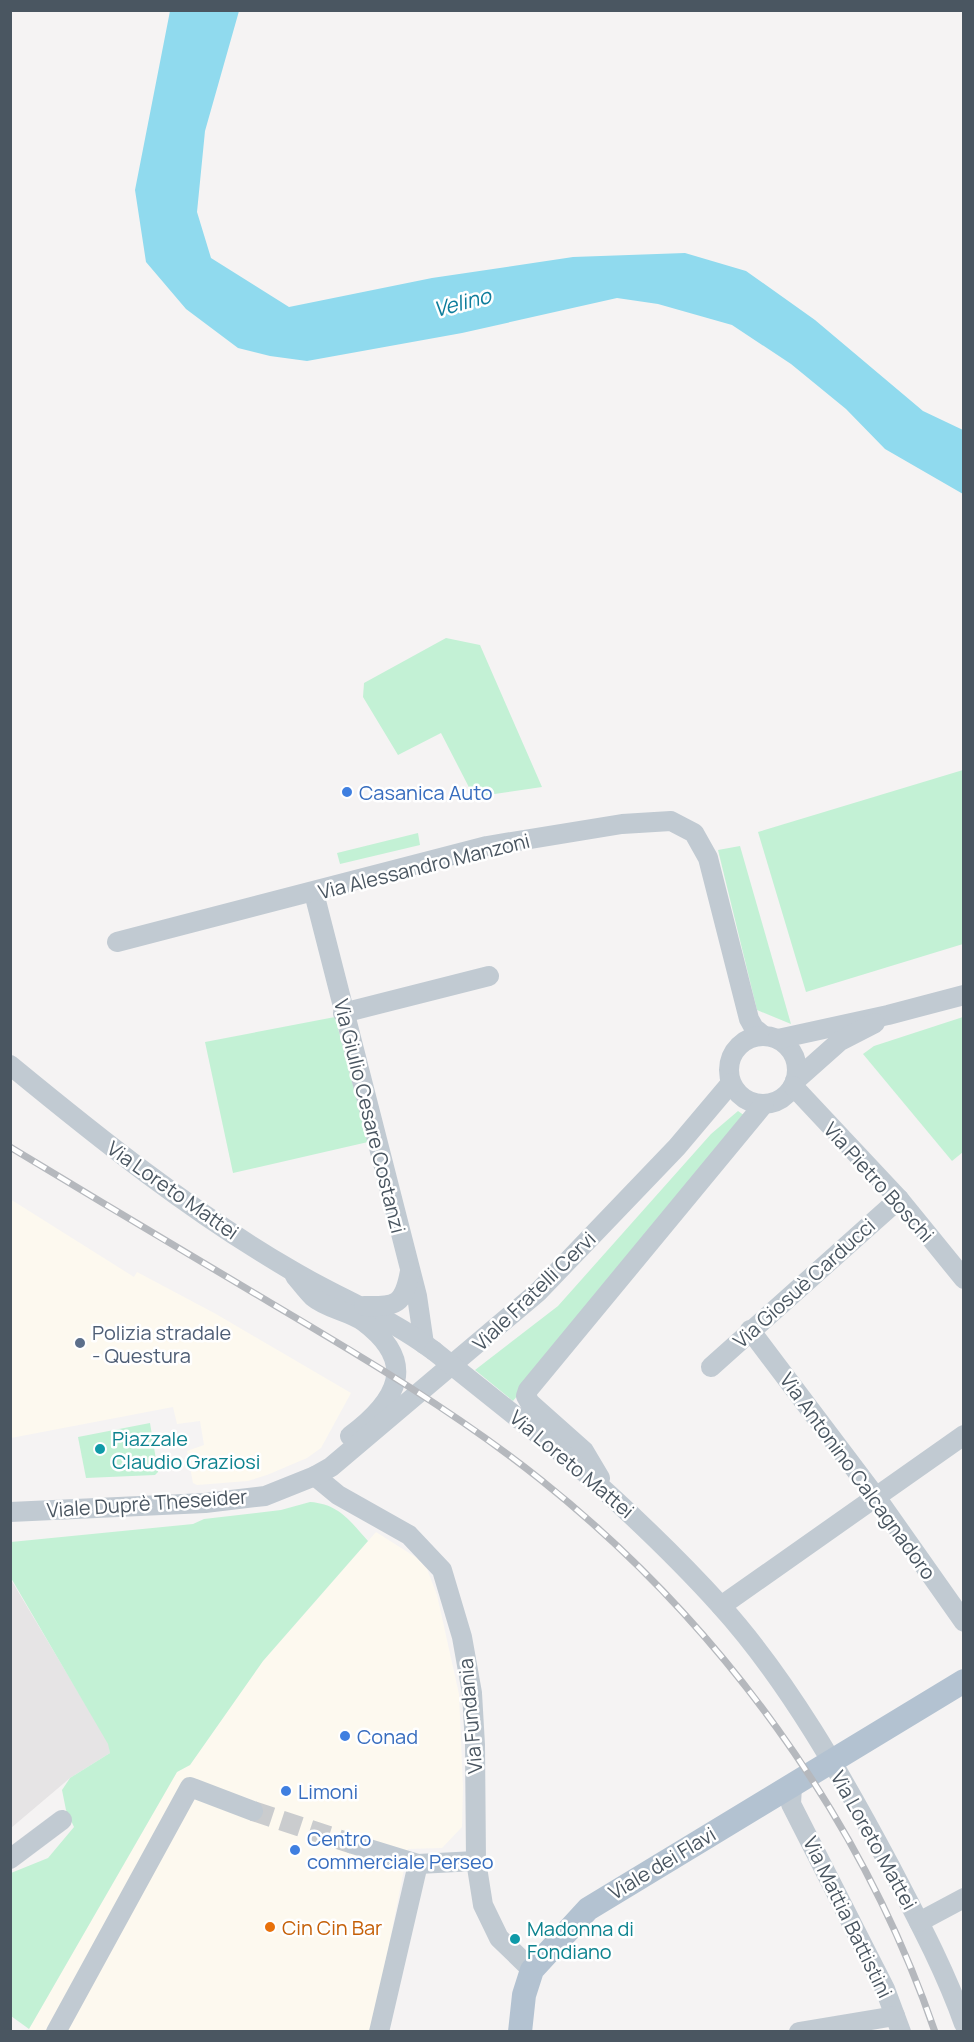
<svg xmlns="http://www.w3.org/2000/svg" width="974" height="2042" font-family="Manrope,sans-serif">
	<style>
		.commercial { fill: #fdf9ef }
		.education { fill: #e6e4e5 }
		.green { fill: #c3f1d5 }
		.water { fill: #90daee }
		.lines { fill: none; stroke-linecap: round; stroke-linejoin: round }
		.minor-tunnel { stroke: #caccce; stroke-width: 20; stroke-dasharray: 20 10; stroke-linecap: butt }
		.minor { stroke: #c1cad2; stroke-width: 20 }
		.major { stroke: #b3c2d1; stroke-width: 24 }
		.rail-casing { stroke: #b5b8bd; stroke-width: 7 }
		.rail { stroke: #fff; stroke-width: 4.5; stroke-dasharray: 14; stroke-linecap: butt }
		.minor-bridge { stroke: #c1cad2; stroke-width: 20 }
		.shop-dot { fill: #3f7fe0; stroke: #fff; stroke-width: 2 }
		.service-dot { fill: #5c6f8a; stroke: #fff; stroke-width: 2 }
		.culture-dot { fill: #0f9aa8; stroke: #fff; stroke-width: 2 }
		.food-dot { fill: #e8710a; stroke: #fff; stroke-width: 2 }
		.labels { text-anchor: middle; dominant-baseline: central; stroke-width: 5; stroke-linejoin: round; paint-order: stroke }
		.shop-label { font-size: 20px; fill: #366cbe; stroke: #fff; text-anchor: start }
		.street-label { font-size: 20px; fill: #4a5661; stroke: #fff }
		.service-label { font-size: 20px; fill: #4e5e75; stroke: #fff; text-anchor: start }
		.culture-label { font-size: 20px; fill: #0d838f; stroke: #fff; text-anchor: start }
		.food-label { font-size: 20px; fill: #c56008; stroke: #fff; text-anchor: start }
		.water-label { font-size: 21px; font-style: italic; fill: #0c7c9b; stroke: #fff }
	</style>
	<rect width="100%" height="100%" fill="#f5f3f3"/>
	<g class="commercial">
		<polygon points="10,1199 134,1277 137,1272 216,1314 351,1393 321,1448 307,1458 267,1475 248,1481 197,1485 193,1483 187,1451 204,1445 200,1421 177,1424 173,1407 11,1438"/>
		<polygon points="376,1532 417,1558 427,1569 437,1595 459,1694 463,1787 462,1827 442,1848 408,1849 372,2031 36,2032 29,2029 177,1772 190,1765 263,1661"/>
	</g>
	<polygon class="education" points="10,1578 109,1744 110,1753 70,1778 11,1828"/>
	<g class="green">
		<polygon points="446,638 480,645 542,787 474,797 441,733 398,755 363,697 364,683"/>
		<polygon points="963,770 963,944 806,992 758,832"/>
		<polygon points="418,833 420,845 340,864 337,853"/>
		<polygon points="740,846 791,1024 757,1010 718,850"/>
		<polygon points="335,1017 368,1142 233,1173 205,1042"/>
		<polygon points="963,1017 963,1152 952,1161 863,1054 874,1046"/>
		<polygon points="738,1111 748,1118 513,1401 475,1370 558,1306 711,1134"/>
		<polygon points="150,1423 158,1472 155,1475 86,1478 78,1437"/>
		<path d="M310 1502C339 1504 350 1521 368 1541L263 1661 190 1765 177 1772 29 2029 11 2016V1873L48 1858 74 1827 66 1810 62 1790 70 1778 110 1753 108 1744 11 1578V1542L193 1524 204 1519 281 1510Z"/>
	</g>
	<polygon class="water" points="170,11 239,11 205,131 197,212 211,258 289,307 432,278 573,257 685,253 746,271 815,320 923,411 963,430 963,494 885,449 846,409 791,364 732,325 658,304 617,298 462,333 307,361 270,356 238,348 186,309 146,262 135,190"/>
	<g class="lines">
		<polyline class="minor-tunnel" points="253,1811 353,1844"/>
		<g class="minor">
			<polyline points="314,893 417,1296 424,1344"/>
			<polyline points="117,942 487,846 622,824 671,821 694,833 708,858 749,1019 754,1028 764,1036"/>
			<polyline points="343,1013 489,976"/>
			<circle cx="763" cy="1070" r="34"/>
			<polyline points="778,1039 888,1015 964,995"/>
			<path d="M10 1065C100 1139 190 1211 291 1270 338 1298 389 1317 434 1351"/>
			<polyline points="795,1081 840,1041 875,1023"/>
			<polyline points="793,1086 899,1199 964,1279"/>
			<path d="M295 1276C301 1283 307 1291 313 1297 327 1309 349 1311 364 1322 418 1363 398 1400 350 1436"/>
			<path d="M364 1306C396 1307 404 1305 410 1271"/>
			<polyline points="750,1330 876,1497 964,1622"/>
			<polyline points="711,1367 899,1199"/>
			<path d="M573 1462C625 1508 674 1554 720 1605 788 1680 843 1778 891 1868 917 1918 945 1970 964 2024"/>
			<polyline points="315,1476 338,1495 409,1535 442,1570 462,1637 472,1693 475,1745 476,1861 483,1905 499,1938 532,1970"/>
			<polyline points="600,1478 584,1451 530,1403 526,1396 528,1390 764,1104"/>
			<polyline points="10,1512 205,1503 265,1496 315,1476 331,1467 538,1292 677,1147 731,1083"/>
			<polyline points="721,1606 964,1435"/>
			<polyline points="792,1786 791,1804 885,1989 901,2032"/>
			<polyline points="353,1844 418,1864 476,1861"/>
			<polyline points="10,1859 62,1820"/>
			<polyline points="919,1922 964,1898"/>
			<polyline points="56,2032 190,1787 253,1811"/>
			<polyline points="379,2032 418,1864"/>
			<polyline points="799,2032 895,2016"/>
		</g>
		<polyline class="major" points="520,2032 524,1995 532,1970 588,1909 964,1681"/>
		<g class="rail-casing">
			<path id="rail" d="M10 1147C91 1196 173 1245 254 1293 352 1351 452 1409 541 1480 719 1622 861 1816 935 2032"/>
		</g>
		<use href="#rail" class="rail"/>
		<polyline class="minor-bridge" points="434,1351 573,1462"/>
	</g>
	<g class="shop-dot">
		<circle cx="347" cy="792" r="6"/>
		<circle cx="345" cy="1736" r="6"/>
		<circle cx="286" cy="1791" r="6"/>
		<circle cx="295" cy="1850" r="6"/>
	</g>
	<circle class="service-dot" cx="80" cy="1343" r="6"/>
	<g class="culture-dot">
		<circle cx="100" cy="1449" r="6"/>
		<circle cx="515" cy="1939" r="6"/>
	</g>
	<circle class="food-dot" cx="270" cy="1927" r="6"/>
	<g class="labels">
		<g class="shop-label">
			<text x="359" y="792">Casanica Auto</text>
			<text x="357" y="1736">Conad</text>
			<text x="298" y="1791">Limoni</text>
			<text x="307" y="1838">Centro<tspan x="307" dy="23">commerciale Perseo</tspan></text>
		</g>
		<g class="street-label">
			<text transform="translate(424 866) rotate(-14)">Via Alessandro Manzoni</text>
			<text transform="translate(370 1116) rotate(76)">Via Giulio Cesare Costanzi</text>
			<text transform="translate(879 1182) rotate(48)">Via Pietro Boschi</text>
			<text transform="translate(173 1190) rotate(35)">Via Loreto Mattei</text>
			<text transform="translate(804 1283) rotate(-42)">Via Giosuè Carducci</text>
			<text transform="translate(534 1291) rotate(-44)">Viale Fratelli Cervi</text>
			<text transform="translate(572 1464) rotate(40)">Via Loreto Mattei</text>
			<text transform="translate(858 1476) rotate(54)">Via Antonino Calcagnadoro</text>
			<text transform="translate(147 1503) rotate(-4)">Viale Duprè Theseider</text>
			<text transform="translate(470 1716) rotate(-95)">Via Fundania</text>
			<text transform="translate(874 1840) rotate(61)">Via Loreto Mattei</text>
			<text transform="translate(662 1863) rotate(-31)">Viale dei Flavi</text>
			<text transform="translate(848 1917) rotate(64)">Via Mattia Battistini</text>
		</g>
		<g class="service-label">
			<text x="92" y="1332">Polizia stradale<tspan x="92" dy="23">- Questura</tspan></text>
		</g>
		<g class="culture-label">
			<text x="112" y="1438">Piazzale<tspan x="112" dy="23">Claudio Graziosi</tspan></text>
			<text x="527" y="1928">Madonna di<tspan x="527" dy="23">Fondiano</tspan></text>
		</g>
		<g class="food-label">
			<text x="282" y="1927">Cin Cin Bar</text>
		</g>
		<g class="water-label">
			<text transform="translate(462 302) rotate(-15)">Velino</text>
		</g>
	</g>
	<rect width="974" height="2042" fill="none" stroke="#4a5661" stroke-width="24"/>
</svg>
